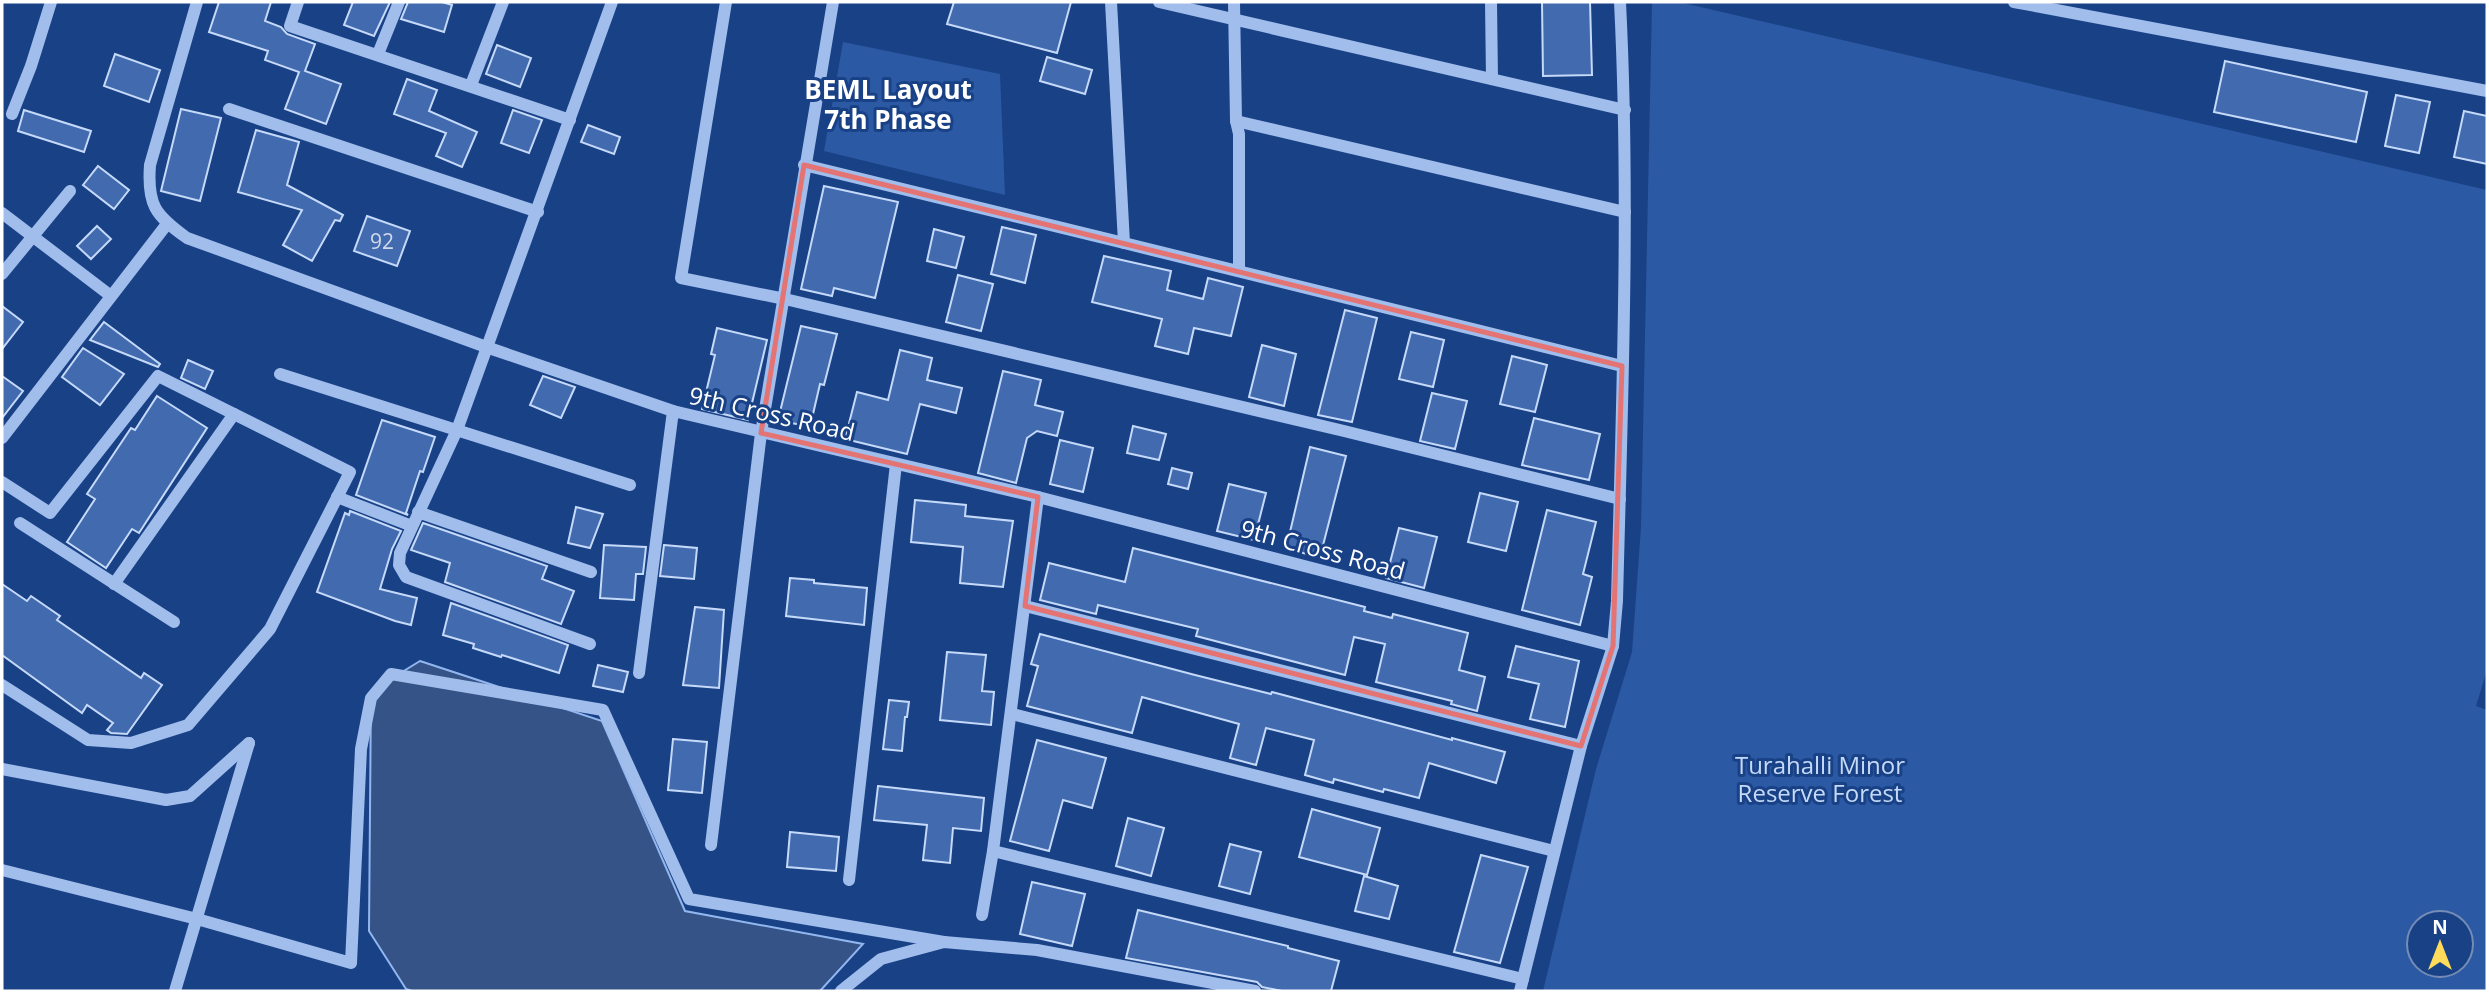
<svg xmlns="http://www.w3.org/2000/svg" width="2489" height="993" font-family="'Open Sans',sans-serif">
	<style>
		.green { fill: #2c59a4; fill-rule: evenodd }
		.water { fill: #355387; stroke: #92b7ef; stroke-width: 2 }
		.building { fill: #426aaf; stroke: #c5d9f9; stroke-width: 2 }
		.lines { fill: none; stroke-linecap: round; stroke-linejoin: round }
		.minor { stroke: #a0bdec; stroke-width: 12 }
		.marked { fill: none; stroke: #e47373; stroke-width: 5; stroke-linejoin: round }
		.labels { text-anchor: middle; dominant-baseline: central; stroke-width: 6; stroke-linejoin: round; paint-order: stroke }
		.number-label { font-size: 21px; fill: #d0daeb }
		.street-label { font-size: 24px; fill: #fff; stroke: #194186 }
		.park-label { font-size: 24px; fill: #c5d9f9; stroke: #194186 }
		.neighbourhood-label { font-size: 26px; font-weight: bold; fill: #fff; stroke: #194186 }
	</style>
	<rect width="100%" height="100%" fill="#194186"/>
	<g class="green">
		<path d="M1652 2H1679L2487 190V670L2476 706 2487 710V991H1543L1596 769 1632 652 1641 527ZM2419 923H2461V965H2419Z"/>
		<polygon points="843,42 1000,74 1005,195 824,151"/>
	</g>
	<polygon class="water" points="420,661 602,721 685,911 863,944 820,991 412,991 406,989 369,931 371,691"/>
	<g class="building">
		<polygon points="219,2 271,2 265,21 281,27 287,34 315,44 305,71 341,84 326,124 285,109 299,72 265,60 268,51 209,32"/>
		<polygon points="353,2 390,2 374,36 344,25"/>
		<polygon points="408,2 442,2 452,5 444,32 401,19"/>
		<polygon points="954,2 1071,2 1057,53 947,24"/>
		<polygon points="1542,2 1590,2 1592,75 1543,76"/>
		<polygon points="497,45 531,58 520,87 486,74"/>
		<polygon points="115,54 160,70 149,102 104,86"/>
		<polygon points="1047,57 1092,70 1085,94 1040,81"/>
		<polygon points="2225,61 2367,92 2356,142 2214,112"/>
		<polygon points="407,79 437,90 429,111 477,132 462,167 436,156 446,133 394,114"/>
		<polygon points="2396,95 2430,102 2419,153 2385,146"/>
		<polygon points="181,109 221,118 200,201 161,191"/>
		<polygon points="24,110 91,131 84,152 18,131"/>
		<polygon points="513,110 542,120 529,153 501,143"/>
		<polygon points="2464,111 2487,116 2487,164 2454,157"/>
		<polygon points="588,125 620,137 614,154 581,142"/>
		<polygon points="256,130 299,142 287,185 343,215 340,221 335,220 312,261 283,245 302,210 238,192"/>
		<polygon points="98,166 129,190 114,209 83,185"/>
		<polygon points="824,186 898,202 875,298 834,288 832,296 801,289"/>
		<polygon points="367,216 410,231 397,266 354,251"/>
		<polygon points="97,226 111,239 91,259 77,246"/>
		<polygon points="1002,227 1036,235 1025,283 991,274"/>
		<polygon points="934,229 964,237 956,268 927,261"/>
		<polygon points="1104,256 1171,271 1167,290 1203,299 1208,278 1243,287 1231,336 1194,328 1188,354 1155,346 1162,319 1092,302"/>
		<polygon points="958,275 993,284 981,331 946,322"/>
		<polygon points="2,306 23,322 2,349"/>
		<polygon points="1345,310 1377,318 1352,422 1318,415"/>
		<polygon points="104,322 160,364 158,367 90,340"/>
		<polygon points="801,326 837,334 824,385 820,384 810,427 778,420"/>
		<polygon points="717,328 767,340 748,420 702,409 715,355 711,354"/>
		<polygon points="1411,332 1444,340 1433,387 1399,379"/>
		<polygon points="1262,345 1296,354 1284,406 1249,397"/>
		<polygon points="83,348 124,374 100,405 62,377"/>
		<polygon points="900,350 932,358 927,380 962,388 956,413 920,404 907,454 845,439 857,392 888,400"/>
		<polygon points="1512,356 1547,365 1535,412 1500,404"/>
		<polygon points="188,360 213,371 205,389 181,378"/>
		<polygon points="1003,371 1041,380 1035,405 1063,412 1057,436 1037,431 1027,438 1016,483 978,473"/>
		<polygon points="2,376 23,391 2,418"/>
		<polygon points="543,376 575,387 561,418 530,405"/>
		<polygon points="1432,393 1467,401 1455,449 1420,441"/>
		<polygon points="157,396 207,428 139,533 132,529 106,568 67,542 95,499 87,494 131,428 135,430"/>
		<polygon points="1534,418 1600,434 1589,480 1522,465"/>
		<polygon points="382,420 435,437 423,472 420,471 406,513 408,515 356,495"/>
		<polygon points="1133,426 1166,434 1159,460 1127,453"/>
		<polygon points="1060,440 1093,448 1083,492 1050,484"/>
		<polygon points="1310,447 1346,456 1320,557 1286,549"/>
		<polygon points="1172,468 1192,473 1188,489 1168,484"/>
		<polygon points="1229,484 1266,493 1254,540 1217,531"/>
		<polygon points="1480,493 1518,502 1506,551 1468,542"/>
		<polygon points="915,500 966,505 965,516 1013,521 1003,587 960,583 963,547 911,542"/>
		<polygon points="576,507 603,514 590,548 568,543"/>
		<polygon points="1547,510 1596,522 1583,574 1592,577 1580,625 1522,610"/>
		<polygon points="350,511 401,531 392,549 380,589 417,598 411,625 395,621 317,592 345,513 349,515"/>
		<polygon points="423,523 547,566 542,579 574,591 561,624 445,582 450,563 411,550"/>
		<polygon points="1399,528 1437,537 1424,588 1386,578"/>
		<polygon points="604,545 646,547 643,574 636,574 634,600 600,598"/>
		<polygon points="664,545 697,548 694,579 660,576"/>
		<polygon points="1133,548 1365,607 1364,611 1392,618 1393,614 1468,633 1459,670 1485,677 1477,711 1451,704 1452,701 1376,682 1385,644 1354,637 1345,675 1196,636 1198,629 1098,605 1096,614 1040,600 1049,563 1125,582"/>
		<polygon points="790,578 814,580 814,583 867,588 864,625 786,616"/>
		<polygon points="2,584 27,601 31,596 60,616 57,620 141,678 144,673 162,685 127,734 111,733 107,730 113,723 87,705 82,713 2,655"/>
		<polygon points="451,603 568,645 559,673 502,655 501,657 473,648 474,644 443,635"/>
		<polygon points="695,607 724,610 719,688 683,685"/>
		<polygon points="1040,634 1195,675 1271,694 1272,692 1452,740 1452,738 1505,752 1496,783 1429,763 1419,798 1384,789 1383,792 1334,779 1333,783 1305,775 1314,740 1266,728 1256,765 1230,758 1239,724 1142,697 1132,733 1027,706 1038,666 1031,664"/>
		<polygon points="1516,646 1579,661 1565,727 1530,719 1539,684 1508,677"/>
		<polygon points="947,652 986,655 982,691 994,692 991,725 940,720"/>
		<polygon points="598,665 628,672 623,692 593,686"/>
		<polygon points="889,700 909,702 907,717 905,717 902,751 883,749"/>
		<polygon points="673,739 707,742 702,793 668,790"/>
		<polygon points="1037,740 1106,758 1092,808 1063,800 1049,851 1010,841"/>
		<polygon points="878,786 984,798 981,831 953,828 950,863 923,860 927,825 874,820"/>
		<polygon points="1312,809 1380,828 1367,875 1299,857"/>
		<polygon points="1128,818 1164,828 1151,876 1116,866"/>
		<polygon points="790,832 839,837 836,871 787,867"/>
		<polygon points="1230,844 1261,852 1250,894 1219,886"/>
		<polygon points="1481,855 1528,867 1500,963 1454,952"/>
		<polygon points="1364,876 1398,886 1389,919 1355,911"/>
		<polygon points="1032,882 1085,894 1072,946 1020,934"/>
		<polygon points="1138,910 1288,946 1288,948 1339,961 1331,991 1282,991 1262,987 1257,982 1126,958"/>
	</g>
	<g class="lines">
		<g class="minor">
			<path d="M197 2 150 165C147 205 155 215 187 238L489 348 673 411 1038 497 1613 646"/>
			<polyline points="298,2 290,26 570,120"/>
			<polyline points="726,2 681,278 785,299 1344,431 1620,499"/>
			<polyline points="1111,2 1124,243 1622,366"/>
			<polyline points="1159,2 1625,110"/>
			<polyline points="1234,2 1236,121 1239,134 1239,270"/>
			<polyline points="1491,2 1492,79"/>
			<polyline points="2014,2 2487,91"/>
			<polyline points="378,54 399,2"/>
			<polyline points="471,85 503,2"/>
			<polyline points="229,109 538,212"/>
			<polyline points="12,114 31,66 51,2"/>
			<polyline points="1236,121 1625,212"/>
			<polyline points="804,165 1124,243"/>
			<polyline points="2,213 111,296"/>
			<polyline points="2,274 70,191"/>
			<polyline points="280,374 630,485"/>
			<polyline points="2,438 167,224"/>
			<polyline points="2,482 50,513 158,376 350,472 270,629 188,725 131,743 88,740 2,685"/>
			<polyline points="337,497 412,526"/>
			<polyline points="1038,497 993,851 1523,979"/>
			<polyline points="418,512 591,572"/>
			<polyline points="20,523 174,622"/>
			<polyline points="114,584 234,414"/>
			<polyline points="1025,606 1581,746"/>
			<polyline points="590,644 406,577 399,565 400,553 457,430 612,2"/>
			<polyline points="639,673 673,411"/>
			<polyline points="1012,714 1554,851"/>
			<polyline points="2,769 166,800 190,796 249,743"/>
			<polyline points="711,845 761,433 833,2"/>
			<polyline points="2,870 197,919 351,963 361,749 371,698 391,674 603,710 689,899 944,942"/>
			<polyline points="849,880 896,464"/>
			<polyline points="982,915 993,851"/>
			<polyline points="175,991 249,743"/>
			<polyline points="841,991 881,959 944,942 1037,950 1255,991"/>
			<path d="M1520 991 1581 746 1613 646 1617 601C1622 401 1630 201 1620 2"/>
		</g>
	</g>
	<path class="marked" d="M804 165 1622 366 1613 646 1581 746 1025 606 1038 497 761 433Z"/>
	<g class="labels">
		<g class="number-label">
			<text x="382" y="241">92</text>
		</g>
		<g class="street-label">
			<text transform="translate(772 413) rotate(13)">9th Cross Road</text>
			<text transform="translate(1323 549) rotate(15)">9th Cross Road</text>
		</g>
		<g class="park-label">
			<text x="1820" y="764">Turahalli Minor<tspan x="1820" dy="28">Reserve Forest</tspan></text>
		</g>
		<g class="neighbourhood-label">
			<text x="888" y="89">BEML Layout<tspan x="888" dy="30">7th Phase</tspan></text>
		</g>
	</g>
	<rect width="2489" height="993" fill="none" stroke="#ffffff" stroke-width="7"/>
	<g transform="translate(2440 944)"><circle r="33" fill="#194186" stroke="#758db6" stroke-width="2"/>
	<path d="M0-5L12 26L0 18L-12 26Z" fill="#ffdb5b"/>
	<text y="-10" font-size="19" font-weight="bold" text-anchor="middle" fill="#ffffff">N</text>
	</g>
</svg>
